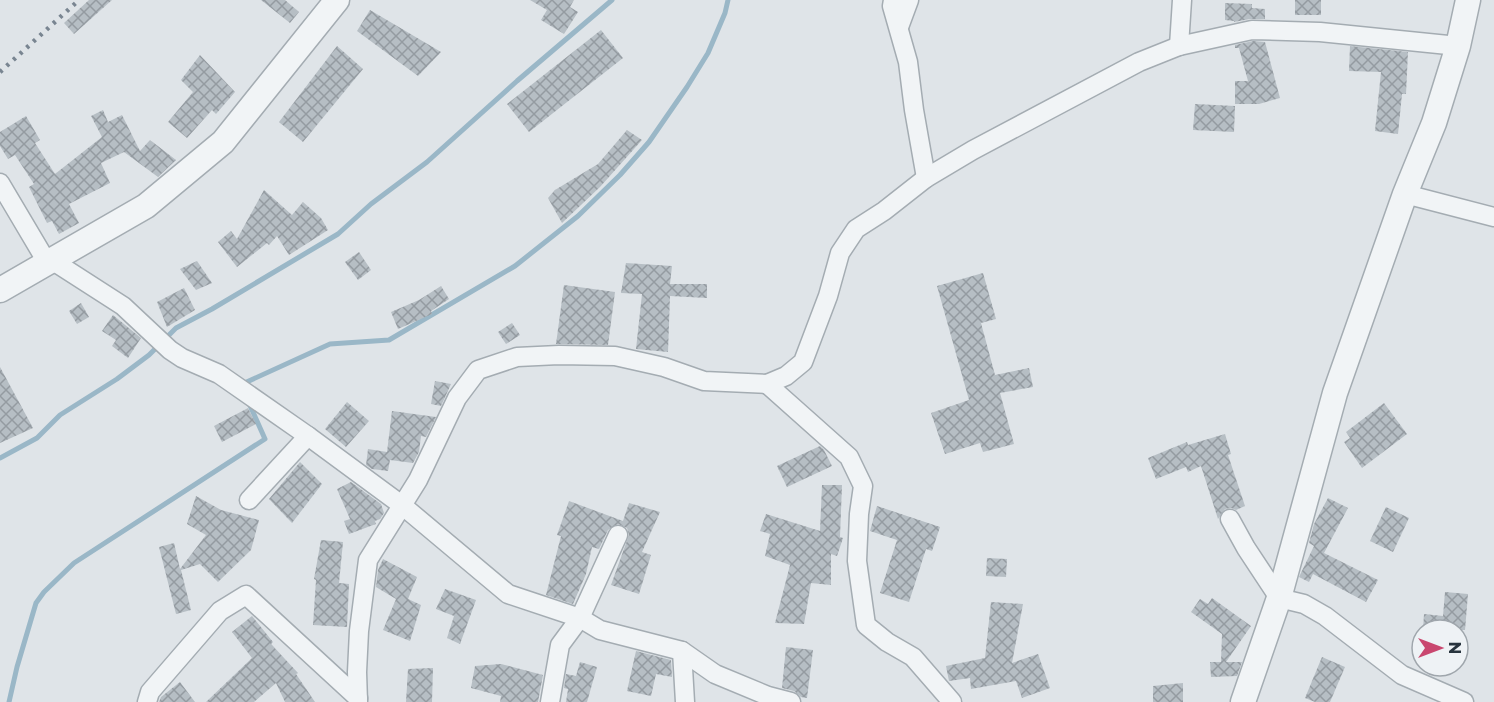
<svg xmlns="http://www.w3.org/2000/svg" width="1494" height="702" font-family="Montserrat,sans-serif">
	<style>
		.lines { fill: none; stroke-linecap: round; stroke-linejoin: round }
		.stream { stroke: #9ab7c7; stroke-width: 5 }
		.building { fill: url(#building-cross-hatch) }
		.minor-casing { stroke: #a4acb2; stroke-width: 21 }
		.tertiary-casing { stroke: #a4acb2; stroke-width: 27 }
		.minor { stroke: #f1f4f6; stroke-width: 18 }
		.tertiary { stroke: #f1f4f6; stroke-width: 24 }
		.rail { stroke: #798591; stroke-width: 4.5; stroke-dasharray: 3 6; stroke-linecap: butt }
	</style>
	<defs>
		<pattern id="building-cross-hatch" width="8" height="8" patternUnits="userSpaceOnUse" patternTransform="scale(1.5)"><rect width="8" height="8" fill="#b6bec4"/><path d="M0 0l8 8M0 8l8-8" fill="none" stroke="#949ba1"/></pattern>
	</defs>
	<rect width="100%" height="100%" fill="#dfe4e8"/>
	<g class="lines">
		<g class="stream">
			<polyline points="240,385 330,344 389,340 515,266 578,216 620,175 649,142 687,87 708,53 725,13 728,0"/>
			<polyline points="0,458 37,438 60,415 117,379 149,355 176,328 212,309 338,234 371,204 427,162 517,81 612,0"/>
			<polyline points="9,702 17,667 36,603 44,592 74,563 265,439 248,401"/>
		</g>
	</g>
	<g class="building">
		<polygon points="89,0 112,0 74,34 64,23"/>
		<polygon points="261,0 285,0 299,12 290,23"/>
		<polygon points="530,0 574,0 570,7 578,12 564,34 541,20 547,10"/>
		<rect x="1295" y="0" width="26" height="15"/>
		<polygon points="1225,3 1252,4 1252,8 1265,9 1265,19 1250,19 1234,22 1234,21 1225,20"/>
		<polygon points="370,10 441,52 418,76 357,31"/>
		<polygon points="601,30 623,58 529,132 507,104"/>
		<polygon points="1253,41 1265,42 1280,98 1259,104 1235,104 1235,81 1248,81 1239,48 1235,48 1235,45"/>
		<polygon points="337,46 363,69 303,142 279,122"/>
		<polygon points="1350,46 1408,52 1406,94 1402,94 1398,134 1375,131 1381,72 1349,71"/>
		<polygon points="200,55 235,92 216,114 212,110 187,138 168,122 193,92 181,80"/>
		<polygon points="1195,104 1235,106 1234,132 1193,130"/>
		<polygon points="103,110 108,122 122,115 140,151 150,140 176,160 158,177 124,152 101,163 110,183 69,204 79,223 59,234 52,221 47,223 29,187 34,184 15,155 8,159 0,146 0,132 26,116 40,140 35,143 55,174 102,137 91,116"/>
		<polygon points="627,130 642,140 600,187 562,223 548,198 555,190 598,164"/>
		<polygon points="264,190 292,215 303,202 321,218 328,230 289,255 277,236 269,245 267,243 237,267 218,242 231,231 237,239"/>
		<polygon points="359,252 371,270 358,280 345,262"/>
		<polygon points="197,261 212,283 196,290 180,269"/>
		<polygon points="626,263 672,266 670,284 707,284 707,298 670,296 668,352 636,349 642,294 621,293"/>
		<polygon points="983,273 996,319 981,323 995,375 1029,368 1033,387 1000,393 1014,444 983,452 980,443 945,454 931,413 969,400 937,286"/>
		<polygon points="564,285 615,292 608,345 556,344"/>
		<polygon points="441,286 449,299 431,311 432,314 398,329 391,312 419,300"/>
		<polygon points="184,288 195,310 167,327 157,302"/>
		<polygon points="81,303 89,317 77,324 69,311"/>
		<polygon points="113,315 141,338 128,358 112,346 116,340 102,331"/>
		<polygon points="512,323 520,335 506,344 498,332"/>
		<polygon points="0,367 33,428 0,443"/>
		<polygon points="435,381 451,384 441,406 431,404"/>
		<polygon points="347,402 369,421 346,447 325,429"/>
		<polygon points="1384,403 1407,434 1362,468 1344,442 1350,438 1346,432"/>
		<polygon points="248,408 256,424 222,442 214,426"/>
		<polygon points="392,411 436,417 426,437 421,436 419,452 413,463 390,460 388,471 372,469 366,465 368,449 387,452"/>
		<polygon points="1225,434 1231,454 1228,455 1245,506 1236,510 1231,508 1225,509 1218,519 1201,466 1188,472 1186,467 1156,479 1148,458 1187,442 1188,445"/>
		<polygon points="820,446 824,450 832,466 787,487 777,466"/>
		<polygon points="300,462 322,484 292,523 269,499"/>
		<polygon points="351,482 381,504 384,513 380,519 375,521 376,524 349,534 344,521 350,519 337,489"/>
		<polygon points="822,485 842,485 840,537 843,538 837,556 831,554 831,585 811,583 804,624 775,623 790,565 765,556 770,534 760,531 766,514 820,531"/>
		<polygon points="196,496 221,510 259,520 251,550 218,582 200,564 181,570 191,610 176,614 159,547 174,543 180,569 206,535 187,524"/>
		<polygon points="1328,498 1348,508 1324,553 1378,580 1366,602 1313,574 1309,582 1299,577 1314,546 1309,543 1314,524"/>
		<polygon points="569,501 623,521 629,503 660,512 642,552 651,555 639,594 611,585 629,535 627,528 618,524 608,530 599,549 592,547 586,574 573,604 546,595 561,536 557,535"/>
		<polygon points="877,506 940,527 932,551 926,549 909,602 880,593 897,540 870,531"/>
		<polygon points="1386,507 1409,518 1393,552 1370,541"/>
		<polygon points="321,540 343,542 339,583 349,584 347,627 313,625 316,580 314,579"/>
		<polygon points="987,558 1007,559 1006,577 986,576"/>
		<polygon points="383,559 417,577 408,599 421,605 410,641 383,630 396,599 376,587 378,570"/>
		<polygon points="445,589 476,600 460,644 447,638 454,616 436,609"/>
		<polygon points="1445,592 1468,594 1465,630 1423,630 1424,614 1443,616"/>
		<polygon points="1212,598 1251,626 1226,662 1242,662 1237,676 1211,677 1210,662 1221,662 1222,634 1191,612 1200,599 1208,604"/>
		<polygon points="991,602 1023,604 1012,663 1038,654 1050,688 1022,698 1016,681 971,689 970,678 949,681 946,666 985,658"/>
		<polygon points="252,616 273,642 271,644 298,673 296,674 315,702 285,702 276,683 254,702 206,702 252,658 232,632"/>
		<polygon points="786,647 813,650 807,698 801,697 794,691 782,688"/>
		<polygon points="636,651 671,660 672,677 656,674 651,696 627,691"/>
		<polygon points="1322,657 1345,667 1330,702 1315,702 1305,698"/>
		<polygon points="580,662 597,667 587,702 566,702 568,689 564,688 566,674 576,676"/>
		<polygon points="501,664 543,675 538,702 500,702 501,696 471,688 475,666"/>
		<polygon points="433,668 432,702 406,702 408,669"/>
		<polygon points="180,682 195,702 159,702 161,697"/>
		<polygon points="1183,683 1183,702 1153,702 1153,686"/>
	</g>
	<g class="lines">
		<g class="minor-casing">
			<g id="minor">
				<polyline points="893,0 892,6 908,62 914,110 926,178"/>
				<polyline points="899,27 909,0"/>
				<polyline points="1179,46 1182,0"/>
				<polyline points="0,183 48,264"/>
				<polyline points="1405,194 1494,217"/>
				<polyline points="53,261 123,306 170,350 182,358 219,374 308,436 403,506 508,594 580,618 600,630 682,651 715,674 768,696 791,702"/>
				<polyline points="767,384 849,457 863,486 859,514 857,561 866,625 887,642 913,657 952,702"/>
				<polyline points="249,500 308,436"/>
				<polyline points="1230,519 1246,548 1279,598 1304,604 1325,616 1402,675 1464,702"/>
				<polyline points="682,651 685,702"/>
				<polyline points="147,702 150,692 220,611 246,595 358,698"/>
				<polyline points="358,702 357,672 359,631 368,560 418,480 457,398 478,370 517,357 559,355 615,356 664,367 704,381 767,384 786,376 803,362 828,296 840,253 856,229 884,211 926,178 973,150 1139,62 1179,46 1252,30 1320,32 1458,46"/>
				<polyline points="550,702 560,645 580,618 618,535"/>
			</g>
		</g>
		<g class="tertiary-casing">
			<g id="tertiary">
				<polyline points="0,290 146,206 223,142 337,0"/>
				<polyline points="1243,702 1279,598 1335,393 1405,194 1434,123 1458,46 1468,0"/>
			</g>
		</g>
		<use href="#minor" class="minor"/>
		<use href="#tertiary" class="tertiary"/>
		<polyline class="rail" points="0,72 79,0"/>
	</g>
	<g transform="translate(1440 648) rotate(90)"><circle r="28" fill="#eef2f5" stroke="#9fa6ac" stroke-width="1.5"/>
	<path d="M0-4.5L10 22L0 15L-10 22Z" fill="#c9476f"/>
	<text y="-9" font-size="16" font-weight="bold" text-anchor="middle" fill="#28343e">N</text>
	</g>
</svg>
